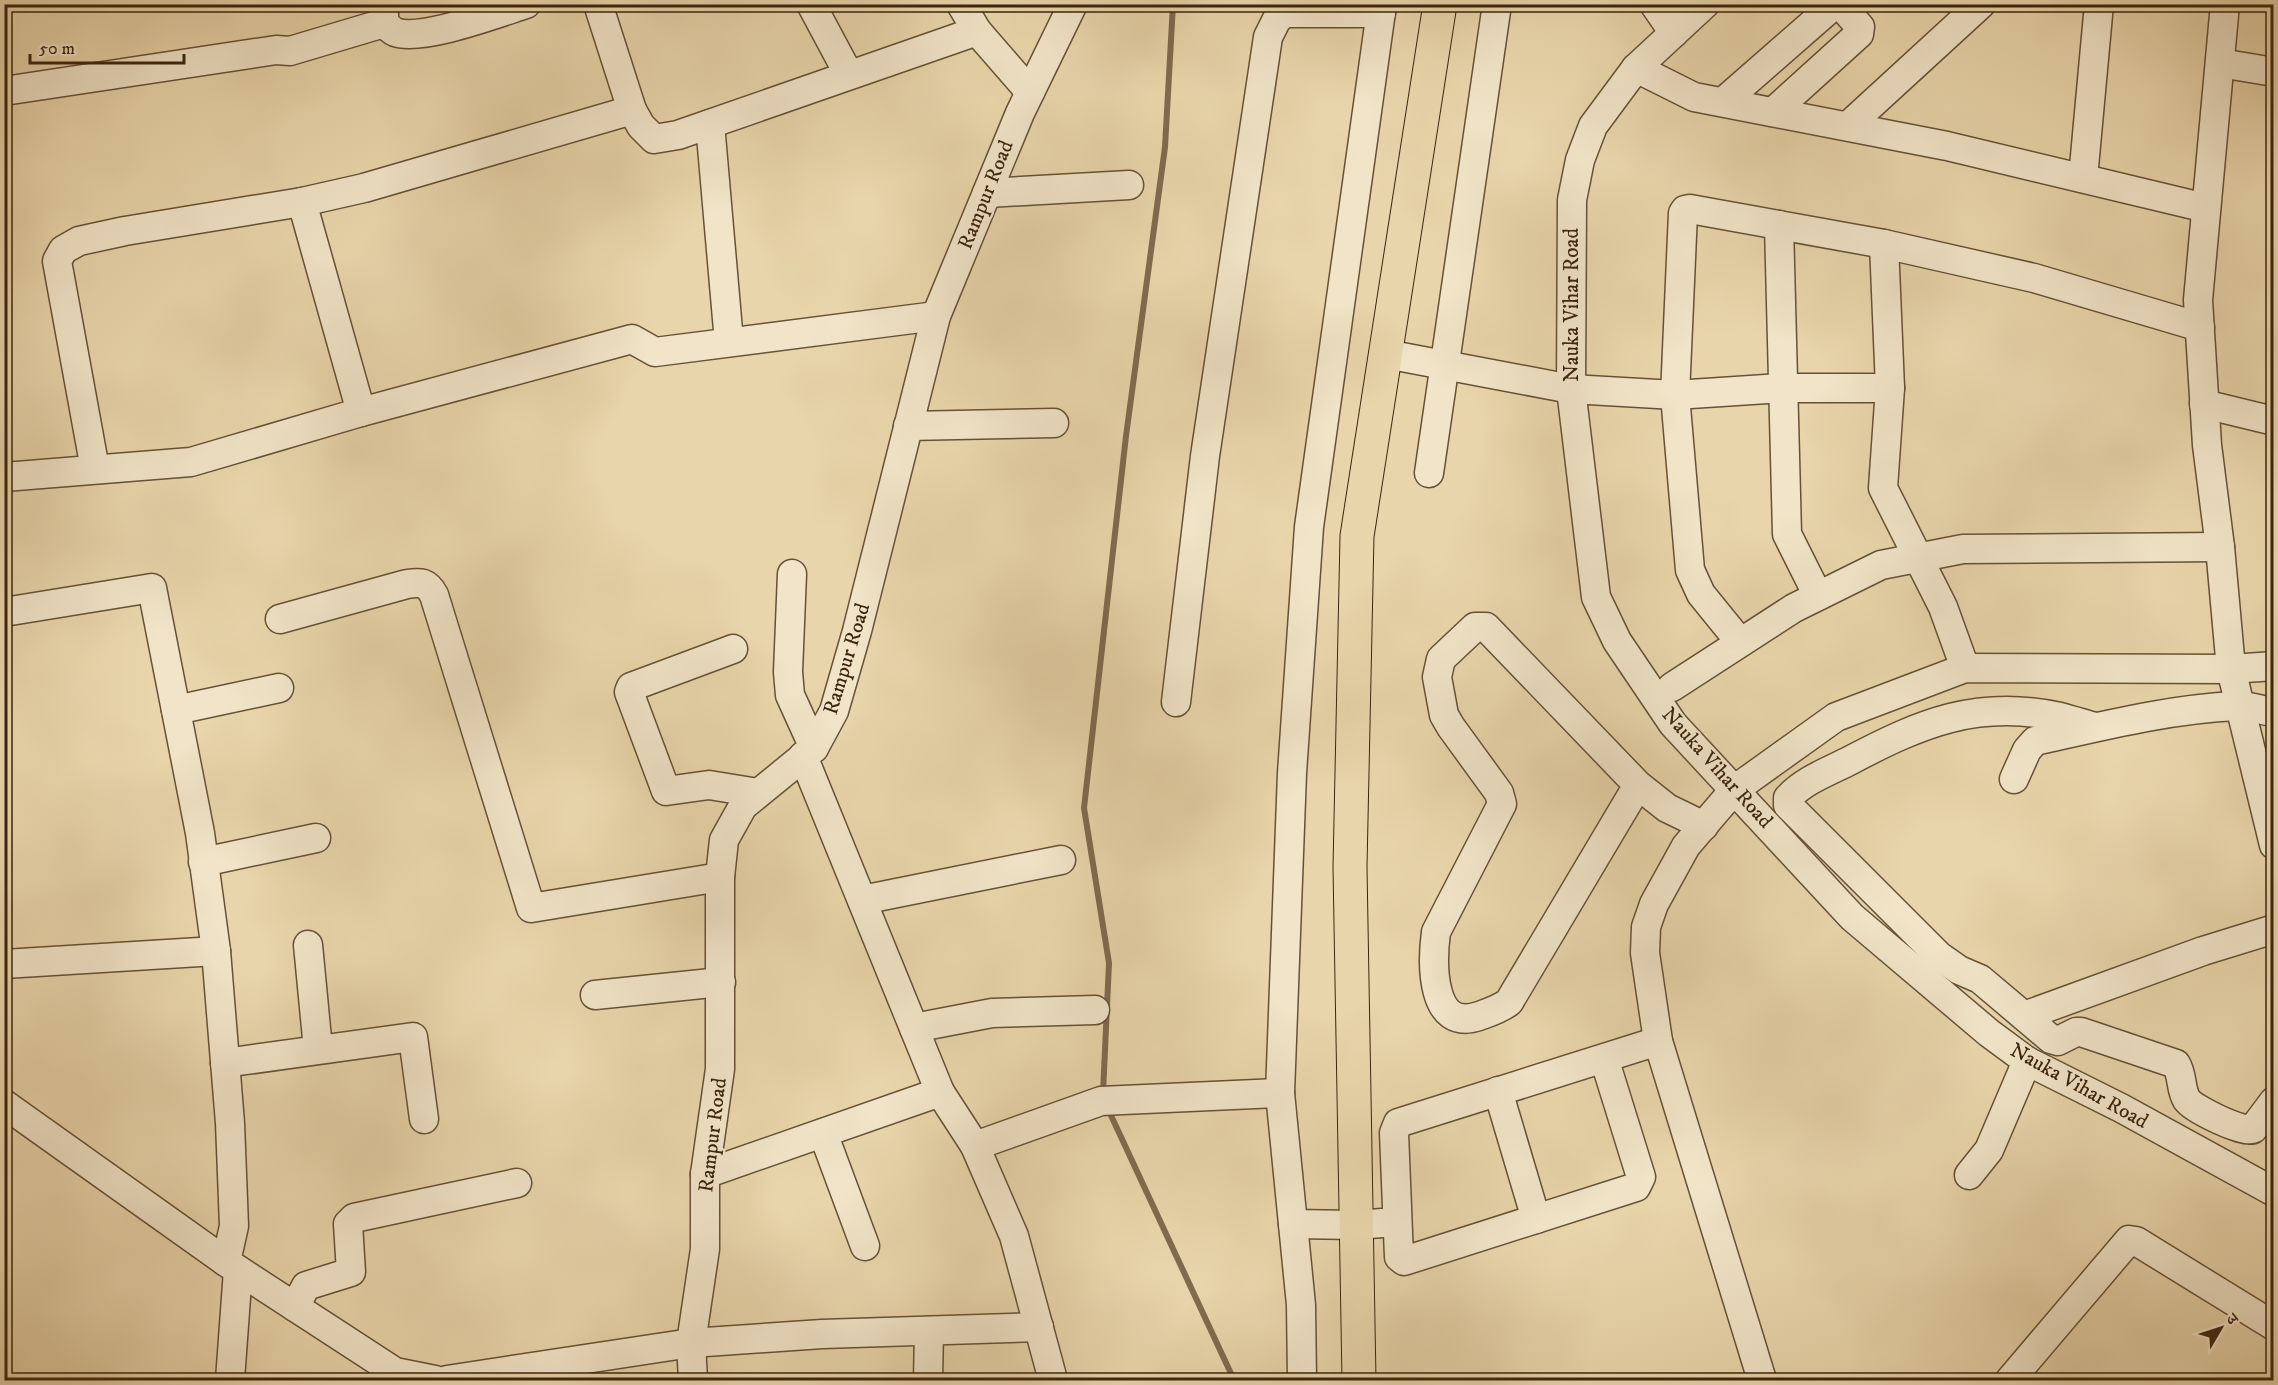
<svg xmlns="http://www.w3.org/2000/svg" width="2278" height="1385" font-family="'IM FELL DW Pica','Noto Serif Devanagari',serif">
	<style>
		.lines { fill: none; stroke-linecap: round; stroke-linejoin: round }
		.stream { stroke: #806b4d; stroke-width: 6 }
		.minor-casing { stroke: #665136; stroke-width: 31 }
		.major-casing { stroke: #3b250f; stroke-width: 35 }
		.minor { stroke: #f1e4c8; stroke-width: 28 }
		.major { stroke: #e9d5ab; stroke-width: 33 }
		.labels { text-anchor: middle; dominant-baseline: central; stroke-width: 4.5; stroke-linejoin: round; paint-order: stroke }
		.street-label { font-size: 21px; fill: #3b250f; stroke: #f1e4c8 }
	</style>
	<rect width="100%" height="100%" fill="#e9d5ab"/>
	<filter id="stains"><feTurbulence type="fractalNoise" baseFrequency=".00333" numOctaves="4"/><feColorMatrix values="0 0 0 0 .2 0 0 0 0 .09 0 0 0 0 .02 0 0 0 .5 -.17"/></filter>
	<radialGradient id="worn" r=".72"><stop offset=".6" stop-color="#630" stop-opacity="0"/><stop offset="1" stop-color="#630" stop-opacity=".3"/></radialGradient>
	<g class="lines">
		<g class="stream">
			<polyline points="1103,1093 1109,963 1084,808 1126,436 1165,147 1173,4"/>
			<polyline points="1108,1109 1234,1380"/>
		</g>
		<g class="minor-casing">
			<g id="minor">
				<polyline points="598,4 632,110"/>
				<polyline points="811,4 849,75"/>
				<polyline points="961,4 977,31"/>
				<polyline points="1654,4 1674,33"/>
				<polyline points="1705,4 1636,68 1593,126 1580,160 1572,200 1571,389 1596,597 1617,641 1673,724 1852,917 1989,1033 2027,1061 2121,1108 2274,1192"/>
				<polyline points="2225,4 2198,300 2207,445 2220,547 2231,669 2274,845"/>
				<path d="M384 7V23C387 26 391 30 395 32 421 42 498 13 526 4"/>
				<polyline points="2220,63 2274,72"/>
				<polyline points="1636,68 1694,97 1947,146 2206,208"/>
				<polyline points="4,91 276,50 290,51 384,23"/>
				<polyline points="1723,102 1835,4"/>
				<polyline points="1773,112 1859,34 1860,27 1840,4"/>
				<polyline points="710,124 729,342"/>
				<polyline points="1848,126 1981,4"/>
				<polyline points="2083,178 2099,4"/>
				<polyline points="987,193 1129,185"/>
				<polyline points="1779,225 1787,534 1818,596"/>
				<polyline points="1386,354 1571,389 1675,395 1782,388 1890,388"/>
				<polyline points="2204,404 2274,421"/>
				<polyline points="361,412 632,339 655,352 936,316"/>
				<polyline points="908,426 1054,423"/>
				<polyline points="95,469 57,261 63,250 79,241 125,231 302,202"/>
				<polyline points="1429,473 1497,4"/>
				<polyline points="4,477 191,462 361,412 302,202 364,188 632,110 641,126 654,139 678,135 977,31 1030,92"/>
				<polyline points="792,574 788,672 790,695 814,748"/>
				<polyline points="4,612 152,588 200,833 216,951 230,1123 234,1226 226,1262"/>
				<path d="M280 619 407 584C421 582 427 582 434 595L531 908 720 877"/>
				<polyline points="1740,642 1701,594 1690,570 1675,395 1683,213 1685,210 1690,209 1884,244"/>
				<polyline points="733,649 631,687 629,692 666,791 709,785 758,793"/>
				<polyline points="1965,668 1943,607 1883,488 1890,388 1884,244 2034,278 2200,327"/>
				<polyline points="1672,687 1794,608 1881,565 1963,549 2220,547"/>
				<polyline points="1176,702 1205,456 1268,37 1277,19 1285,13 1381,13"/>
				<polyline points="176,710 279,688"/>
				<path d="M2095 727C2084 724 2072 720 2060 717 1978 699 1921 723 1851 760 1830 771 1804 780 1788 798V805L1939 956 1959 970 1980 979 2051 1039 2058 1041 2076 1032H2081L2176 1064C2183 1075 2180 1089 2187 1100 2193 1109 2245 1134 2253 1129L2274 1101"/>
				<polyline points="803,756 940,1092 975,1146 1014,1236 1053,1380"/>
				<path d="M2014 779 2027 750 2035 741C2102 726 2169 709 2237 706 2249 705 2262 711 2274 712"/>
				<path d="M1638 785 1509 1002C1500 1009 1490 1012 1479 1016 1430 1033 1432 962 1436 932L1502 804 1499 793 1451 727 1444 715 1437 677 1441 659 1475 627H1486L1638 785 1667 808 1704 826"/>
				<polyline points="203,862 316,838"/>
				<polyline points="862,900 1061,860"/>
				<polyline points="308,945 318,1049"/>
				<polyline points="4,964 216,951"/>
				<polyline points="595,995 721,982"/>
				<polyline points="2024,1016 2203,951 2274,929"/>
				<polyline points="914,1028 992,1013 1095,1010"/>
				<polyline points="1604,1058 1641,1177 1636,1187 1404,1261 1399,1257 1394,1133 1398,1123 1658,1041"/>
				<polyline points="225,1063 413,1037 424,1119"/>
				<polyline points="1498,1091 1536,1219"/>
				<polyline points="4,1104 226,1262 395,1372 435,1380"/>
				<polyline points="823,1133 865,1246"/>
				<polyline points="975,1146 1101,1101 1280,1093"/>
				<polyline points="705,1174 940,1092"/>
				<polyline points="1969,1175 1989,1150 2027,1061"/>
				<polyline points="1293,1224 1356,1225 1396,1222"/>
				<polyline points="295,1307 306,1286 351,1272 348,1224 354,1218 517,1183"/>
				<polyline points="230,1380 238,1270"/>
				<polyline points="447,1380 691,1343 822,1334 1039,1327"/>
				<polyline points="693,1380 691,1343 705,1249 705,1174 720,1069 720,877 724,840 743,806 814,748 834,711 857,631 936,316 1020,113 1073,4"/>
				<polyline points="928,1380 929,1331"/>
				<polyline points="1302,1380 1301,1305 1280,1093 1292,773 1309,527 1382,4"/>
				<polyline points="1762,1380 1658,1041 1645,953 1646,927 1654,904 1686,846 1734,790 1836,717 1965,668 2231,669 2274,666"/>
				<polyline points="2010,1380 2129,1240 2136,1241 2274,1326"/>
			</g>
		</g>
		<g class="major-casing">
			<polyline id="major" points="1359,1380 1350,867 1357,536 1440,4"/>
		</g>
		<use href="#minor" class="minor"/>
		<use href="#major" class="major"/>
	</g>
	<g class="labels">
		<g class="street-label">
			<text transform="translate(986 195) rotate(-68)">Rampur Road</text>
			<text transform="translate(1572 305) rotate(-90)">Nauka Vihar Road</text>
			<text transform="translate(847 659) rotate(-73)">Rampur Road</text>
			<text transform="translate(1717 768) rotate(48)">Nauka Vihar Road</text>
			<text transform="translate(2079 1086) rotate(29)">Nauka Vihar Road</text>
			<text transform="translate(713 1135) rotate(-83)">Rampur Road</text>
		</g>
	</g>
	<rect width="2278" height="1385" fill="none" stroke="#e9d5ab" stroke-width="24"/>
	<rect x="6" y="6" width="2266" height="1373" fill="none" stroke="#3b250f" stroke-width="3"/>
	<rect x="12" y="12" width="2254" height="1361" fill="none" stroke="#3b250f" stroke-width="1.5"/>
	<g transform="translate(2221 1328) rotate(51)" stroke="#f1e4c8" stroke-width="4.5" paint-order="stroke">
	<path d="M0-4.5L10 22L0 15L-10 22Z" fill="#3b250f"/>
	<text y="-9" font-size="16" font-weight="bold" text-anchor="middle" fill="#3b250f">उ</text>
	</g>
	<path d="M30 54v9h154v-9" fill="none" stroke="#3b250f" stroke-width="3"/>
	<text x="39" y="54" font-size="18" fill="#3b250f" stroke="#f1e4c8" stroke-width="4.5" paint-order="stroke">50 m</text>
	<rect width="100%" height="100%" filter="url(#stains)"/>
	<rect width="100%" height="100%" fill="url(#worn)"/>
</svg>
